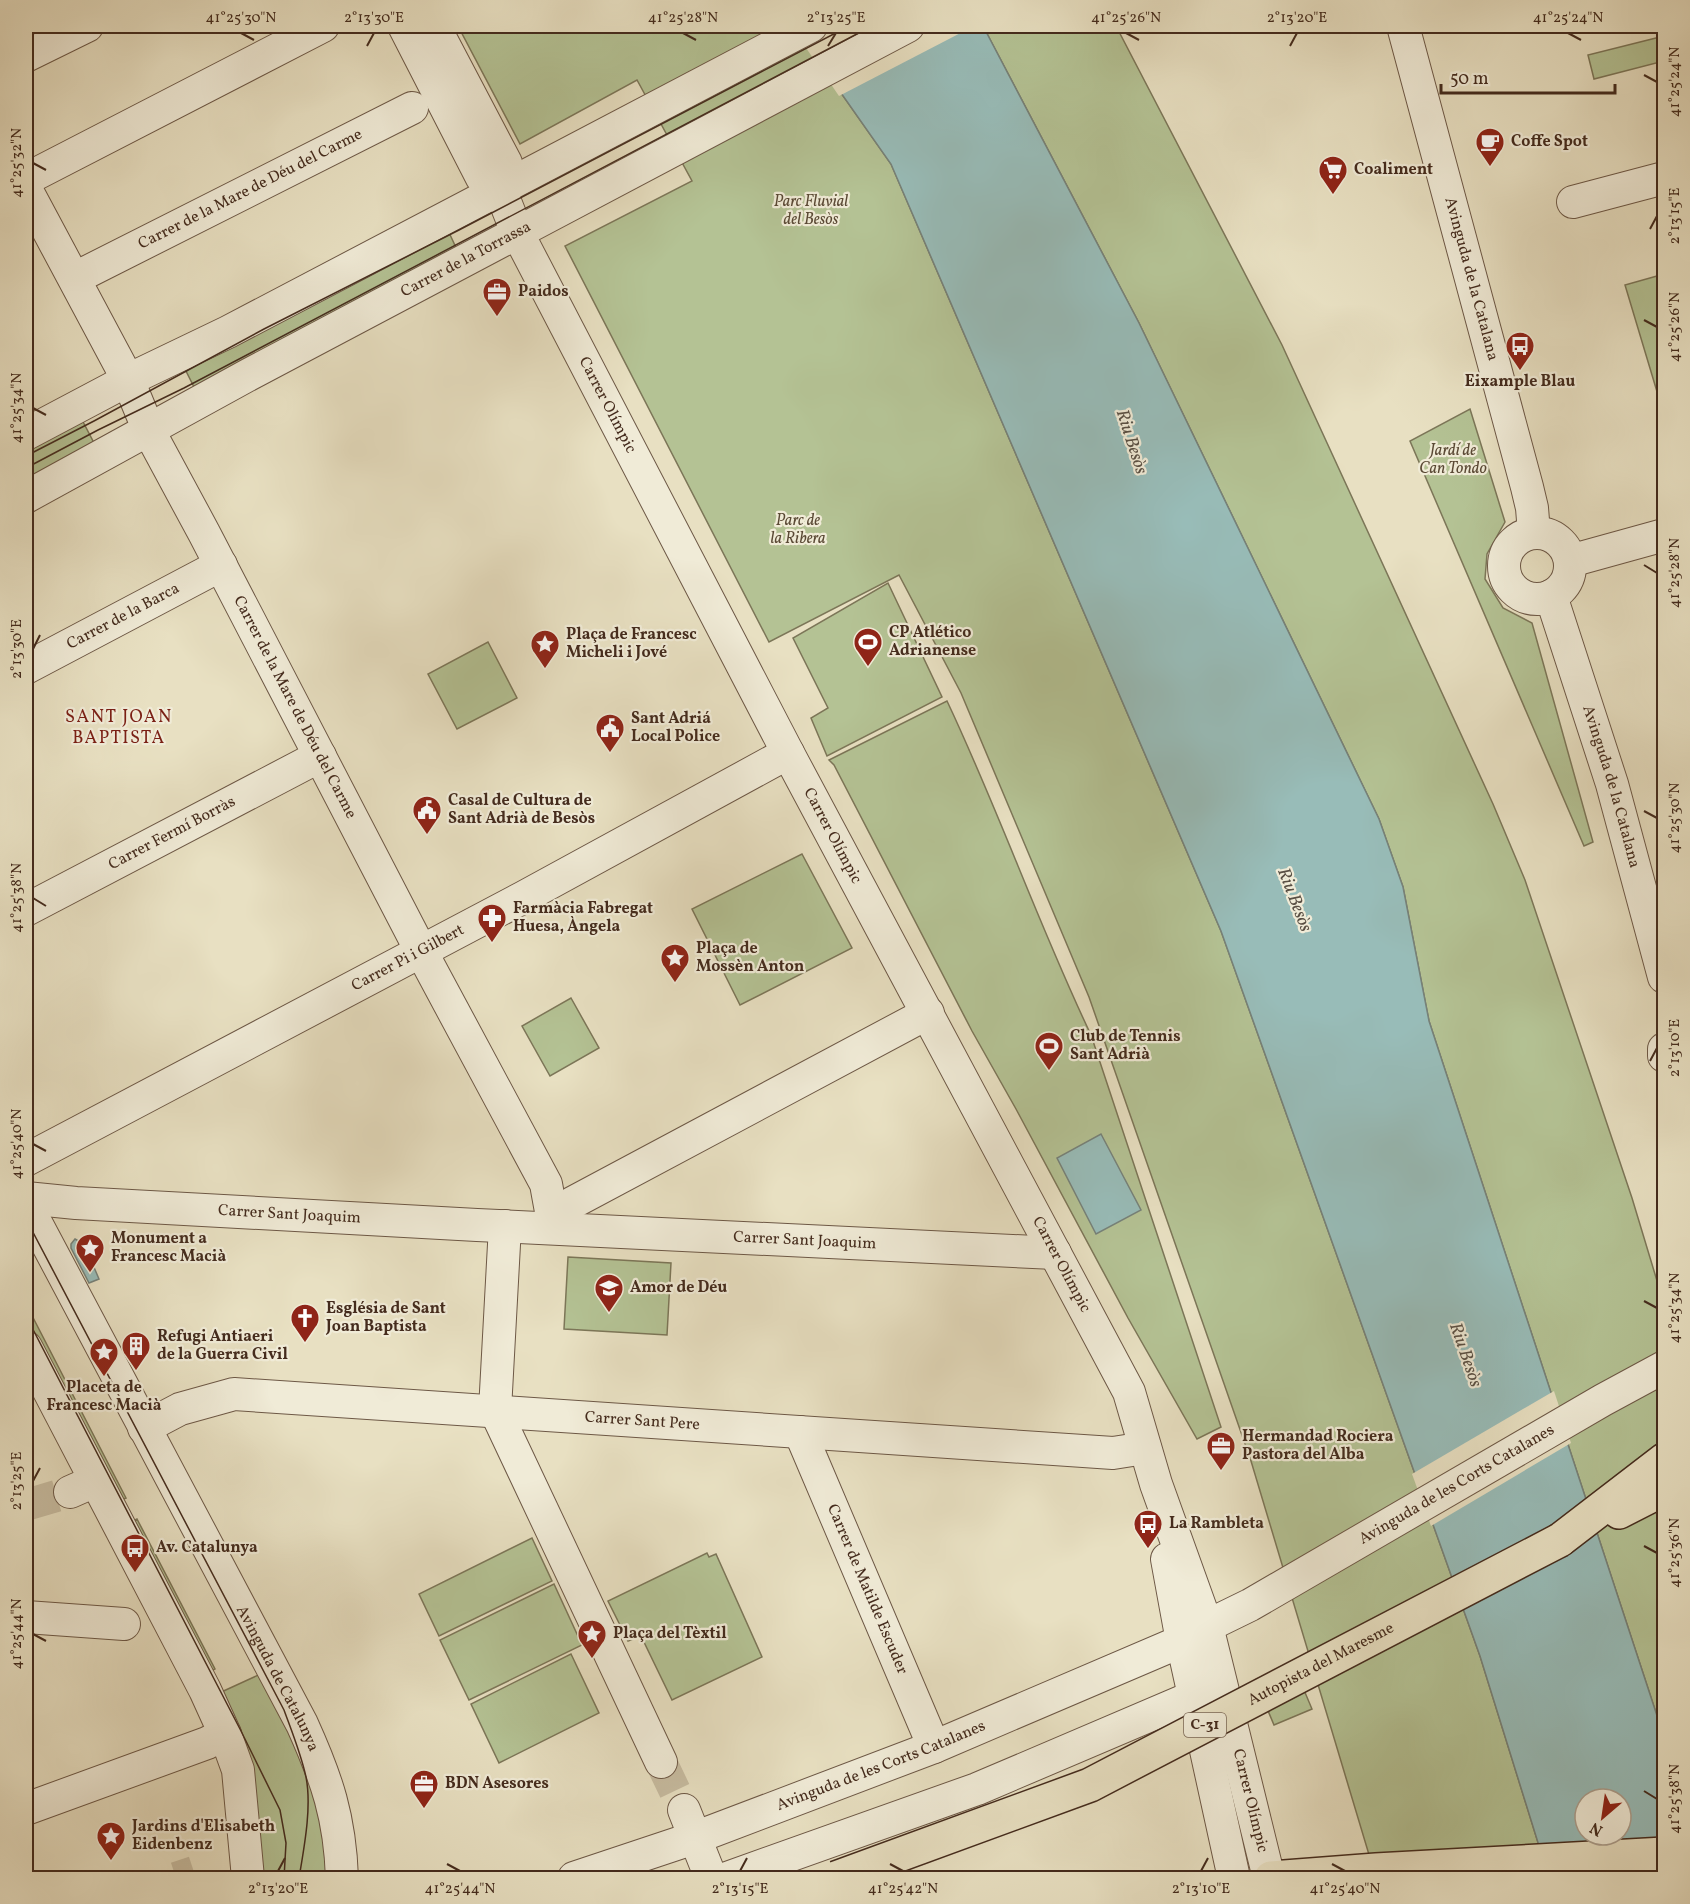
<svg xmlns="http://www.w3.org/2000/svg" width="1690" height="1904" font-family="Vollkorn,serif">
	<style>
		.green { fill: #b4c294; stroke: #7c7658; stroke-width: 1.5 }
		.water { fill: #98bcb8; stroke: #76827a; stroke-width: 1.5; fill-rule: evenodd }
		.pier { fill: #e8e0c2 }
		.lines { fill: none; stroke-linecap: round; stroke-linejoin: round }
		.minor-tunnel { stroke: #c7bca1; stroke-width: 32; stroke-dasharray: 32 16; stroke-linecap: butt }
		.minor-casing { stroke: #6d5846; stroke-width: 34 }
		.highway-casing { stroke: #442b1d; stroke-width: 36 }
		.minor { stroke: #f0ebd7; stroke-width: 32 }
		.highway { stroke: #e8e0c2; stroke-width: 33 }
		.tram { stroke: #442b1d; stroke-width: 1.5 }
		.highway-bridge-casing { stroke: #442b1d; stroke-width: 36; stroke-linecap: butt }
		.highway-bridge { stroke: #e8e0c2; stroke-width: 33 }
		.ticks { fill: none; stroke: #442b1d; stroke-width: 2 }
		.labels { text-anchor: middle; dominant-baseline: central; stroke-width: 4.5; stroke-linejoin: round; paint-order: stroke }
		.shield { fill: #f0ebd7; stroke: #786555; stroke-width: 1.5 }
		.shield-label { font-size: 15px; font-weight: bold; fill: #442b1d }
		.poi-label { font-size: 16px; font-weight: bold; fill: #442b1d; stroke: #f0ebd7; text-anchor: start }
		.street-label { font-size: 16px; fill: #442b1d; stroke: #f0ebd7 }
		.park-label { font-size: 16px; font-style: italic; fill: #5a4935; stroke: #f0ebd7 }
		.water-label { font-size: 18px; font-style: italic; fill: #594f44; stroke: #f0ebd7 }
		.neighbourhood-label { font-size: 18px; letter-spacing: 1.5px; fill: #7a1f14; stroke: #f0ebd7 }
		.neatline { fill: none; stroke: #442b1d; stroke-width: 2 }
		.ticks-label { font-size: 15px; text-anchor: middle; fill: #442b1d }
	</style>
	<rect width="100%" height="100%" fill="#e8e0c2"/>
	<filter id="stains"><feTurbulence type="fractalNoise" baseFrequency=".00333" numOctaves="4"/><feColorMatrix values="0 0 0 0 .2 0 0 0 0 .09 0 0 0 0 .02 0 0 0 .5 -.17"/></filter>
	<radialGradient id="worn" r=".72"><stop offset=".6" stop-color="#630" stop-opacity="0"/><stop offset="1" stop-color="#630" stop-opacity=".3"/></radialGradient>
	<g class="green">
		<polygon points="458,26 794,26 891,164 1221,931 1480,1656 1549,1878 1376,1878 1251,1461 1089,997 961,693 899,575 769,642 565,246 692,181 637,80 520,144"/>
		<polygon points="983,26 1116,26 1282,345 1493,804 1525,880 1632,1198 1664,1304 1664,1737 1429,1021 1403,887 1379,819 1139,323"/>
		<polygon points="1664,36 1664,61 1594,79 1588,55"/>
		<polygon points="446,226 458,252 195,389 182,363"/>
		<polygon points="1664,274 1664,415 1625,285"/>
		<polygon points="1470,409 1505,522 1487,554 1485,579 1503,608 1532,623 1593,842 1584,846 1410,441"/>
		<polygon points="80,416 94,443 26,479 26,445"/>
		<polygon points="888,583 942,697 827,756 811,718 828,708 793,638"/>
		<polygon points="488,642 517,698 457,729 428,674"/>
		<path d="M947 701C999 811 1039 926 1091 1035L1221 1427 1197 1439 1128 1318 1016 1109 972 1031 834 765 829 760Z"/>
		<polygon points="802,854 852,948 740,1005 692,909"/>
		<polygon points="571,998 599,1048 550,1076 522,1026"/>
		<polygon points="568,1257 671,1263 667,1335 564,1329"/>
		<polygon points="26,1304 126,1498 116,1502 26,1329"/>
		<polygon points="137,1519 215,1669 206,1674 128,1523"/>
		<polygon points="532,1538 552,1581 439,1636 419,1594"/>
		<polygon points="707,1553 709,1557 716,1554 762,1657 672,1700 641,1636 628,1641 608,1601"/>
		<polygon points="554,1584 582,1645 469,1700 440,1640"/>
		<polygon points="571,1654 599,1713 499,1763 471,1704"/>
		<polygon points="1293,1664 1312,1709 1274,1725 1255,1680"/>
		<polygon points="267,1671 310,1757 332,1878 260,1878 217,1694"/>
	</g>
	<g class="water">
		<path d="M794 26H983L1139 323 1379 819 1403 887 1429 1021 1664 1737V1878H1549L1480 1656 1221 931 891 164ZM1585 1799H1621V1835H1585Z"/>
		<polygon points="1101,1134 1141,1210 1096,1234 1057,1158"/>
		<polygon points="75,1239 84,1244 99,1279 89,1283 71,1248 71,1244"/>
	</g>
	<g class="pier">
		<polygon points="791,26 974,26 839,96"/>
		<polygon points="1554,1391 1571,1443 1431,1526 1412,1474"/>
	</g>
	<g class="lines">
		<g class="minor-tunnel">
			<polyline points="26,1505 70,1492"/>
			<polyline points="661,1762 684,1810"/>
			<polyline points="176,1878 194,1872"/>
		</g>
		<g class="minor-casing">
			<g id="minor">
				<polyline points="404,26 482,178 500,189"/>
				<path id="s1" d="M434 26 506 163 500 189 517 232 788 753 1129 1392 1156 1484 1207 1626 1269 1878"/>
				<path id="s2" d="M1403 26 1527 487 1532 508 1534 533"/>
				<polyline points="26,56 87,26"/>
				<polyline points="36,174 323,26"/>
				<path id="s3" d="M26 189 128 380 149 431 204 533 421 951 546 1184 554 1228"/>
				<polyline points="1573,202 1664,178"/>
				<path id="s4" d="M87 272 412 108"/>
				<polyline points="26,434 128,380 228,332 811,26"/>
				<path id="s5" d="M26 497 250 374 908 26"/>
				<circle cx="1537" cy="566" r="33"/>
				<polyline points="1570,561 1664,535"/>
				<path id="s6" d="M1551 596 1612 784 1664 977"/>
				<path id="s7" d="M26 668 221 565"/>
				<path id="s8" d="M26 910 320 756"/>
				<polyline points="1664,1049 1664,1056"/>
				<path id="s9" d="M26 1160 524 897 788 753"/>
				<path id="s10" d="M26 1198 76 1203 477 1225 1055 1253"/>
				<path id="s11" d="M26 1204 302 1724C327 1779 340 1818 342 1878"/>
				<polyline points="505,1226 495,1410 661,1762"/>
				<polyline points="554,1228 572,1203 928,1013"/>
				<polyline points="26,1347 205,1690 225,1734 238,1770 248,1878"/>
				<path id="s12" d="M144 1428 180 1409 234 1394 1113 1453 1145 1448"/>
				<path id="s13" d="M800 1432 934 1747"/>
				<polyline points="70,1492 95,1481"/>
				<polyline points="1167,1559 1182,1641 1234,1878"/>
				<polyline points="26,1617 124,1624"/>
				<polyline points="26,1809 207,1743 225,1734"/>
				<polyline points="684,1810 711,1878"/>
				<path id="s14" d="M574 1878 697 1837 934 1747 1182 1641 1207 1626 1250 1605 1603 1400 1664 1367"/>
				<polyline points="727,1878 977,1789 1221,1685"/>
			</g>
		</g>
		<g class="highway-casing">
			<g id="highway">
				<polyline points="1619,1512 1664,1489"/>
				<polyline points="1560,1540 1664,1460"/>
				<polyline points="1271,1878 1376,1870 1664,1854"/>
			</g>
		</g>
		<use href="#minor" class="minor"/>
		<use href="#highway" class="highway"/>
		<g class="tram">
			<polyline points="26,456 94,421 264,329 459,230 849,26"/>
			<polyline points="26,468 98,430 184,388 872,26"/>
			<path d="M26 1219 284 1710C292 1732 301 1754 306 1777 312 1807 304 1848 299 1878"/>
			<polyline points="26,1316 240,1729 280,1810 286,1843 284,1878"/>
		</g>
		<g class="highway-bridge-casing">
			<g id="highway-bridge">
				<path id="s15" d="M836 1878 1090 1785 1560 1540"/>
			</g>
		</g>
		<use href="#highway-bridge" class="highway-bridge"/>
	</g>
	<path class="ticks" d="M241 33 254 40M683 33 696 40M1126 33 1139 40M1568 33 1581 40M367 46 374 33M828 46 836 33M1290 46 1297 33M1644 75 1657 82M33 163 46 170M1650 229 1657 216M1644 320 1657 327M33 408 46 415M1644 565 1657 573M33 649 40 635M1644 811 1657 818M33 898 46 906M1650 1061 1657 1048M33 1144 46 1151M1644 1301 1657 1308M33 1481 40 1468M1644 1546 1657 1553M33 1634 46 1641M1644 1791 1657 1799M447 1864 460 1871M890 1864 903 1871M1332 1864 1345 1871M278 1871 285 1858M740 1871 747 1858M1201 1871 1208 1858"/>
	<defs>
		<g id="cafe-pin" transform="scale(1.5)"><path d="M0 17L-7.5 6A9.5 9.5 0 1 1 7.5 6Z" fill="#8f2418" stroke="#f0ebd7"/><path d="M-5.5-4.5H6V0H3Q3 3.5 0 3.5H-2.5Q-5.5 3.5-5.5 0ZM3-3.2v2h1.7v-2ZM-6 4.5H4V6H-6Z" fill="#fff"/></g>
		<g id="supermarket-pin" transform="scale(1.5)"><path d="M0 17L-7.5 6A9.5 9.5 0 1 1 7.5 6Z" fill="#8f2418" stroke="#f0ebd7"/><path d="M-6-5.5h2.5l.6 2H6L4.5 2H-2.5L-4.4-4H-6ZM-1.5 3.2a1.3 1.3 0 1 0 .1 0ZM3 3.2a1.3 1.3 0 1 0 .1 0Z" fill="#fff"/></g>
		<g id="office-pin" transform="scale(1.5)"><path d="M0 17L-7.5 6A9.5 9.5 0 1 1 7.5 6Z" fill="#8f2418" stroke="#f0ebd7"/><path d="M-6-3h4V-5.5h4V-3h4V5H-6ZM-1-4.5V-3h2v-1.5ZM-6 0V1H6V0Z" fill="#fff"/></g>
		<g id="bus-pin" transform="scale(1.5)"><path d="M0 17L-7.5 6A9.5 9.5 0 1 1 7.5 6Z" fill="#8f2418" stroke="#f0ebd7"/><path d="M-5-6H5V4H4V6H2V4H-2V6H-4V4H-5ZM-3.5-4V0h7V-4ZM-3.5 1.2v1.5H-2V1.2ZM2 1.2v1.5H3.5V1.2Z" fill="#fff"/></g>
		<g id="stadium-pin" transform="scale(1.5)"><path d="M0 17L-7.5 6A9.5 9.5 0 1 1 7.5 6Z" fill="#8f2418" stroke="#f0ebd7"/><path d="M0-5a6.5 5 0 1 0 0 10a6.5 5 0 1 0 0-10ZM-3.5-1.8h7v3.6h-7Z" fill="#fff"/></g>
		<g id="sight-pin" transform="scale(1.5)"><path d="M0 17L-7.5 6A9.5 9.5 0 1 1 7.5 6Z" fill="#8f2418" stroke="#f0ebd7"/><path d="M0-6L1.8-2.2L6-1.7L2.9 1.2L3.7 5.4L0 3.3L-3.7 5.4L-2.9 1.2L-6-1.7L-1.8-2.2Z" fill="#fff"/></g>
		<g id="civic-pin" transform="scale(1.5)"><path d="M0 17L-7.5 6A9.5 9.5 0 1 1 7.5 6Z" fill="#8f2418" stroke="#f0ebd7"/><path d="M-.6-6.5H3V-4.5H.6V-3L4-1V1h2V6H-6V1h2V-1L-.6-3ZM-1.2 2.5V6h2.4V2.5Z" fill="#fff"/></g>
		<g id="pharmacy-pin" transform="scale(1.5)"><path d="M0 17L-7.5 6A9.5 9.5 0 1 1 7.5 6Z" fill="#8f2418" stroke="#f0ebd7"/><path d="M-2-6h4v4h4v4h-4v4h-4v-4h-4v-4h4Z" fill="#fff"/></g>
		<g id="school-pin" transform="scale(1.5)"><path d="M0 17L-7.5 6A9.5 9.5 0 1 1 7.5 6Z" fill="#8f2418" stroke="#f0ebd7"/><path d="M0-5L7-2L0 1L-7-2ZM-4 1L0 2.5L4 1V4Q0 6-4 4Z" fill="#fff"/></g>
		<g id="church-pin" transform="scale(1.5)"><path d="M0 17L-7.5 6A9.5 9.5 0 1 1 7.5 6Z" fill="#8f2418" stroke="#f0ebd7"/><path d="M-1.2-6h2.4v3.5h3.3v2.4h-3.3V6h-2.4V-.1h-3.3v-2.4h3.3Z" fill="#fff"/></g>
		<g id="building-pin" transform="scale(1.5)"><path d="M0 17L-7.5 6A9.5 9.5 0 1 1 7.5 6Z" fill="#8f2418" stroke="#f0ebd7"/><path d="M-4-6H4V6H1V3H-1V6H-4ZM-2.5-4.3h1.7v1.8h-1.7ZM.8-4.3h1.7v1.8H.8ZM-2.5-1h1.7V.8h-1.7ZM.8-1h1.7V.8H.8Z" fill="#fff"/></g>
	</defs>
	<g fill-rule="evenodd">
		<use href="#cafe-pin" x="1490" y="142"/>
		<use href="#supermarket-pin" x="1333" y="170"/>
		<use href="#office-pin" x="497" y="292"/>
		<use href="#bus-pin" x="1520" y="346"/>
		<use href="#stadium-pin" x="868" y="642"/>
		<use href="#sight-pin" x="545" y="644"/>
		<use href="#civic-pin" x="610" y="728"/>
		<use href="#civic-pin" x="427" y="810"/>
		<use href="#pharmacy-pin" x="492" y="918"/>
		<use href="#sight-pin" x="675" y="958"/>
		<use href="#stadium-pin" x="1049" y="1046"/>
		<use href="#sight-pin" x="90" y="1248"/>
		<use href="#school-pin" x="609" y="1288"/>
		<use href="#church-pin" x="305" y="1318"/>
		<use href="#building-pin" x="136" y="1346"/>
		<use href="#sight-pin" x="104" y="1352"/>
		<use href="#office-pin" x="1221" y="1446"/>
		<use href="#bus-pin" x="1148" y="1524"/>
		<use href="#bus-pin" x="135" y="1548"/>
		<use href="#sight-pin" x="592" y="1634"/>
		<use href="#office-pin" x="424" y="1784"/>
		<use href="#sight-pin" x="111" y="1836"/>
	</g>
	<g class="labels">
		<rect class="shield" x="1184" y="1713" width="42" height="24" rx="4.5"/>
		<g class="shield-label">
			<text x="1205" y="1725">C-31</text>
		</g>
		<g class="poi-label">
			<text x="1511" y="142">Coffe Spot</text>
			<text x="1354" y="170">Coaliment</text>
			<text x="518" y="292">Paidos</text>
			<text x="1520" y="382" text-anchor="middle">Eixample Blau</text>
			<text x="889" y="633">CP Atlético<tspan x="889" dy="18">Adrianense</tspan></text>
			<text x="566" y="635">Plaça de Francesc<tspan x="566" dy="18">Micheli i Jové</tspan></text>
			<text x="631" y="719">Sant Adriá<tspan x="631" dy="18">Local Police</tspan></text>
			<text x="448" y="801">Casal de Cultura de<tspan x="448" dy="18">Sant Adrià de Besòs</tspan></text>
			<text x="513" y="909">Farmàcia Fabregat<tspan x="513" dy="18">Huesa, Àngela</tspan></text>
			<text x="696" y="949">Plaça de<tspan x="696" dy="18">Mossèn Anton</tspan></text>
			<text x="1070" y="1037">Club de Tennis<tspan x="1070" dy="18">Sant Adrià</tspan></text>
			<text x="111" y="1239">Monument a<tspan x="111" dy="18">Francesc Macià</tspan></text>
			<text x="630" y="1288">Amor de Déu</text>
			<text x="326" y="1309">Església de Sant<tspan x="326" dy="18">Joan Baptista</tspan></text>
			<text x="157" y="1337">Refugi Antiaeri<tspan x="157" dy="18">de la Guerra Civil</tspan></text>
			<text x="104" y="1388" text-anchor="middle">Placeta de<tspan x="104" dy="18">Francesc Macià</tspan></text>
			<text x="1242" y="1437">Hermandad Rociera<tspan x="1242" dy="18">Pastora del Alba</tspan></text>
			<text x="1169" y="1524">La Rambleta</text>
			<text x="156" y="1548">Av. Catalunya</text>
			<text x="613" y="1634">Plaça del Tèxtil</text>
			<text x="445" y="1784">BDN Asesores</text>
			<text x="132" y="1827">Jardins d'Elisabeth<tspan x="132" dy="18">Eidenbenz</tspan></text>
		</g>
		<g class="street-label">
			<text stroke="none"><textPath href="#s4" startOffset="183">Carrer de la Mare de Déu del Carme</textPath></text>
			<text stroke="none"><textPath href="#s5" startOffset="500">Carrer de la Torrassa</textPath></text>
			<text stroke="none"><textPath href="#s2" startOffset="262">Avinguda de la Catalana</textPath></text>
			<text stroke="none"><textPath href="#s1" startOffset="423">Carrer Olímpic</textPath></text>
			<text stroke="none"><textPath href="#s7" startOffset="110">Carrer de la Barca</textPath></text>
			<text stroke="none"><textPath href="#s3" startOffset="584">Carrer de la Mare de Déu del Carme</textPath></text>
			<text stroke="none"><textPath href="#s6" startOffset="200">Avinguda de la Catalana</textPath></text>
			<text stroke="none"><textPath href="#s8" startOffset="165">Carrer Fermí Borràs</textPath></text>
			<text stroke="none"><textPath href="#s1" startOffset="909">Carrer Olímpic</textPath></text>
			<text stroke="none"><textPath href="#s9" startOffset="432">Carrer Pi i Gilbert</textPath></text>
			<text stroke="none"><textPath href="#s10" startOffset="264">Carrer Sant Joaquim</textPath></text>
			<text stroke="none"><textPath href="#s10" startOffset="780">Carrer Sant Joaquim</textPath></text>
			<text stroke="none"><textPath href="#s1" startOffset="1395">Carrer Olímpic</textPath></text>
			<text stroke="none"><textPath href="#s12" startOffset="506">Carrer Sant Pere</textPath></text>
			<text stroke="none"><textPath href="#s14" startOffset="969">Avinguda de les Corts Catalanes</textPath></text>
			<text stroke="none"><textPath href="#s13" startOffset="171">Carrer de Matilde Escuder</textPath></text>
			<text stroke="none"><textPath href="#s15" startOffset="531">Autopista del Maresme</textPath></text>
			<text stroke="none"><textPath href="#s11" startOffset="537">Avinguda de Catalunya</textPath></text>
			<text stroke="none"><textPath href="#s14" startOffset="327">Avinguda de les Corts Catalanes</textPath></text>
			<text stroke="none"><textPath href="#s1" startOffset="1966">Carrer Olímpic</textPath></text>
		</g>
		<g class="park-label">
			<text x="811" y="202">Parc Fluvial<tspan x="811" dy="18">del Besòs</tspan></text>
			<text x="1453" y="451">Jardí de<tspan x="1453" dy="18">Can Tondo</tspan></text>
			<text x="798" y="521">Parc de<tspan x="798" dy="18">la Ribera</tspan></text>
		</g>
		<g class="water-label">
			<text transform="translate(1131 442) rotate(72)">Riu Besòs</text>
			<text transform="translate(1294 900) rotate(69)">Riu Besòs</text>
			<text transform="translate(1465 1355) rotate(71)">Riu Besòs</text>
		</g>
		<g class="neighbourhood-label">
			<text x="119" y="717">SANT JOAN<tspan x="119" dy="21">BAPTISTA</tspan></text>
		</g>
	</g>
	<rect width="1690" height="1904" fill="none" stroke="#e8e0c2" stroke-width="66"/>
	<g transform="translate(1603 1817) rotate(209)"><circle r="28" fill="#f0ebd7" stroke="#ab9e8d" stroke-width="1.5"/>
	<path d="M0-4.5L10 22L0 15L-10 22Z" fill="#8f2418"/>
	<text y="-9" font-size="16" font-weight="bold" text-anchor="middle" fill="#442b1d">N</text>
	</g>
	<path d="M1441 84v9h174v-9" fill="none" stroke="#442b1d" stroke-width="3"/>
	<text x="1450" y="84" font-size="18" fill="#442b1d" stroke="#f0ebd7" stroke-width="4.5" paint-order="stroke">50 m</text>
	<rect x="33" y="33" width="1624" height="1838" class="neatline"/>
	<g class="ticks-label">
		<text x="241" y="22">41°25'30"N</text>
		<text x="374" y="22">2°13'30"E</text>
		<text x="683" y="22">41°25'28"N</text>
		<text x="836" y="22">2°13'25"E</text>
		<text x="1126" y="22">41°25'26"N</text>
		<text x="1297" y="22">2°13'20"E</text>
		<text x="1568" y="22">41°25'24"N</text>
		<text transform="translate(1674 82) rotate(-90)" y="5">41°25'24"N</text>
		<text transform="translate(16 163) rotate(-90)" y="5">41°25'32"N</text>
		<text transform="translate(1674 216) rotate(-90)" y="5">2°13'15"E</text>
		<text transform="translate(1674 327) rotate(-90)" y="5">41°25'26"N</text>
		<text transform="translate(16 408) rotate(-90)" y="5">41°25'34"N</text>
		<text transform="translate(1674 573) rotate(-90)" y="5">41°25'28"N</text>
		<text transform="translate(16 649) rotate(-90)" y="5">2°13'30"E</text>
		<text transform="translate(1674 818) rotate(-90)" y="5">41°25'30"N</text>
		<text transform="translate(16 898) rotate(-90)" y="5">41°25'38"N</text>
		<text transform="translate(1674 1048) rotate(-90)" y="5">2°13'10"E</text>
		<text transform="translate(16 1144) rotate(-90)" y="5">41°25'40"N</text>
		<text transform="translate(1674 1308) rotate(-90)" y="5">41°25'34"N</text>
		<text transform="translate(16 1481) rotate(-90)" y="5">2°13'25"E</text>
		<text transform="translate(1674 1553) rotate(-90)" y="5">41°25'36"N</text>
		<text transform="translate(16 1634) rotate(-90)" y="5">41°25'44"N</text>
		<text transform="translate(1674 1799) rotate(-90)" y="5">41°25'38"N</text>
		<text x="278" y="1893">2°13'20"E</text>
		<text x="460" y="1893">41°25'44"N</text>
		<text x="740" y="1893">2°13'15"E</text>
		<text x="903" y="1893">41°25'42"N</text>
		<text x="1201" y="1893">2°13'10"E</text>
		<text x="1345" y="1893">41°25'40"N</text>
	</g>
	<rect width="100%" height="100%" filter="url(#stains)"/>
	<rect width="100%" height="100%" fill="url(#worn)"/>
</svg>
